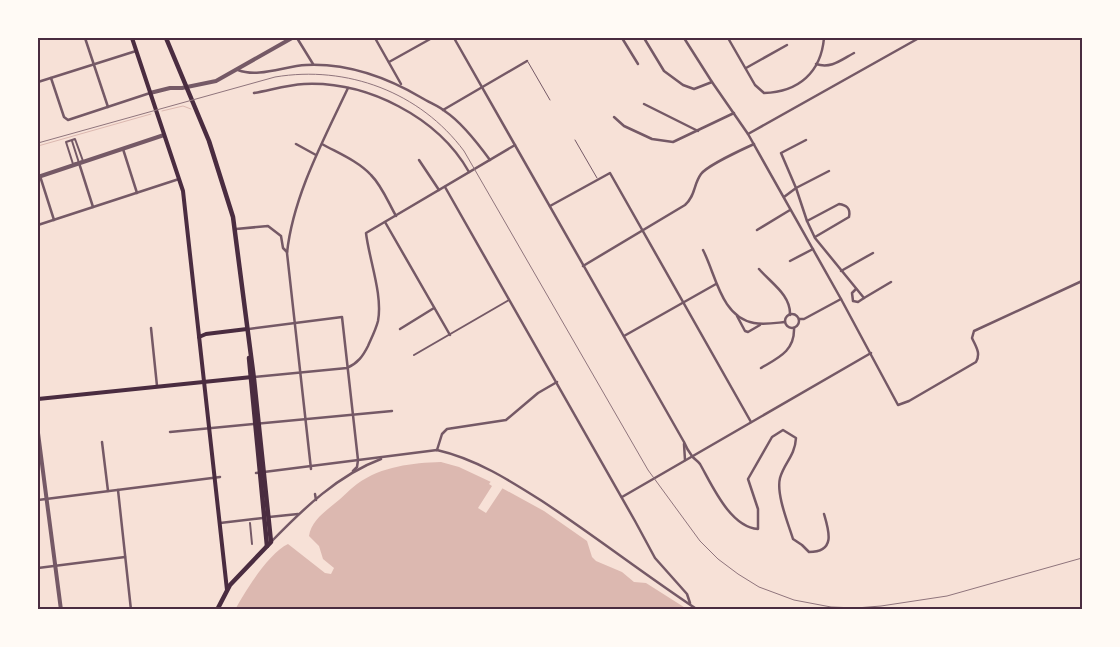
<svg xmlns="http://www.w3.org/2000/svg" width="1120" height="647" font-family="Manrope,sans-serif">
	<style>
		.water { fill: #dcb8b0 }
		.pier { fill: #f7e1d7 }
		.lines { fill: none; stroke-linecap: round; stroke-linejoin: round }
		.stream { stroke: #dcb8b0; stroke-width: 1 }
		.service { stroke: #755966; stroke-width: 1 }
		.pedestrian { stroke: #755966; stroke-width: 2 }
		.minor { stroke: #755966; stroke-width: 2.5 }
		.tertiary { stroke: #755966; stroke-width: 4 }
		.secondary { stroke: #4a2c40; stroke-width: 4 }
		.primary { stroke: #4a2c40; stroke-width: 4.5 }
		.rail { stroke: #8f747c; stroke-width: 1 }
		.neatline { fill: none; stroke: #4a2c40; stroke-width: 2 }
	</style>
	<rect width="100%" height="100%" fill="#f7e1d7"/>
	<path class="water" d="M441 462 459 467 491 482 544 511 587 541 592 557 596 561 622 572 634 582 646 583 687 609 235 610C245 591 269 553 288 544L325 573 331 574 334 568 323 559 319 546 309 536C311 522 323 513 334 504 342 498 349 490 357 484 382 466 412 463 441 462Z"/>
	<polygon class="pier" points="492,480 504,486 486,513 478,508 492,486 489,484"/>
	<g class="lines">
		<g class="stream">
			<polyline points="162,111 183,106 191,109"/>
			<polyline points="38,146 151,114"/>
		</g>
		<g class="service">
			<polyline points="528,62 550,100"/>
			<polyline points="575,140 597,178"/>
		</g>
		<g class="pedestrian">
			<polygon points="75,139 83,161 73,164 66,142"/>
			<polyline points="72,141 79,163"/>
			<polyline points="414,355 509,300"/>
			<polyline points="250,523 252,544"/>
		</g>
		<g class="minor">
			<polyline points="85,38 108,107"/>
			<polyline points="297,38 313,64"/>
			<polyline points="375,38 401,84"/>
			<path d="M454 38 684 442C686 447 689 452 692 456 694 459 698 461 700 464 712 485 730 527 758 529V509L748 479 772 437 783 430 796 438C795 456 784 463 780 478 776 494 788 523 793 539L802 545 809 552C836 552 829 531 824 514"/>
			<polyline points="622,38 638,64"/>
			<polyline points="644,38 664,71 683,85 694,89 712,82"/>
			<path d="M684 38 712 82 748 134 841 299 898 405 909 401 976 362C981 353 976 347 972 338L974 331 1082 281"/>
			<path d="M728 38 755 85 764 93C799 92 821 72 824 38"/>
			<polyline points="389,62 432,38"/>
			<path d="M816 64C831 69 841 60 854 53"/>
			<polyline points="746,68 787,45"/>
			<path d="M238 70C258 78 285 66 306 65 347 63 388 78 422 98 430 103 439 106 446 112 461 122 479 145 490 160"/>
			<polyline points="51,78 64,117 68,120 150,93"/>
			<polyline points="38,82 136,51"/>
			<path d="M254 93C271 90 287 85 304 84 367 81 438 117 469 172"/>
			<polyline points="644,104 698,131"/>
			<polyline points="443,110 527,61"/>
			<polyline points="614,117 624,126 652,139 673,142 734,113"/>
			<polyline points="748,134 919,38"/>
			<polyline points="806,140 781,153 796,188 807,221 815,238 864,298 891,282"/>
			<polyline points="296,144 316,155"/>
			<path d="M322 144C338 153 358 161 371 175 382 186 388 202 396 216"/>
			<polyline points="123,149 137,193"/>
			<polyline points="419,160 439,190"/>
			<polyline points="79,163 93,207"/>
			<polyline points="40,176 54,220"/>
			<polyline points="445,187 635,521 655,558 687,594 690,603"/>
			<polyline points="784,197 796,188 829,171"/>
			<polyline points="550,206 610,173 751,422"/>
			<path d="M807 221 839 204C846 205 851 208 849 217L815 237"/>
			<polyline points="385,222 450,335"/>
			<polyline points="38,225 179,179"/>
			<polyline points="236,229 268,226 281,236 283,248 287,252"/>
			<polyline points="757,230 790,210"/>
			<path d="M703 250C716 275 721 317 754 323 764 325 775 323 785 322"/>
			<polyline points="790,261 813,249"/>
			<path d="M583 266 685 205C696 195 693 185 701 174 707 166 743 149 754 144"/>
			<path d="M759 269C771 283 791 295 790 315"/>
			<polyline points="841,271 873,253"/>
			<polyline points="856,289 852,293 853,301 858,302 864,298"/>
			<circle cx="792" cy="321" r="7"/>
			<polyline points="737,316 745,331 748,332 760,325"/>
			<polyline points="799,319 804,319 841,299"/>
			<polyline points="151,328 157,386"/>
			<polyline points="249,329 342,317 358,460 357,467 353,471"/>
			<polyline points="400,329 434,308"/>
			<polyline points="624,336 716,284"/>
			<path d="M761 368C778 358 795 351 794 328"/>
			<path d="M254 377 347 368C358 363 363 356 368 346 372 337 376 329 378 321 383 295 369 259 366 233L515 145"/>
			<polyline points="170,432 392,411"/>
			<polyline points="102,442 108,491"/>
			<polyline points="684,444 685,460"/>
			<polyline points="437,450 442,434 447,429 506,420 538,393 557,382"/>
			<path d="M311 469 287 253C293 196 324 139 348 88"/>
			<path d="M256 473 437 450C476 459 509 480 542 501 595 536 645 575 698 610"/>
			<polyline points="118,490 131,610"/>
			<polyline points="315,494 316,500"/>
			<polyline points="622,497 871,353"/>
			<polyline points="38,500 220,477"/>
			<polyline points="269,517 298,514"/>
			<polyline points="220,523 263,518"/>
			<path d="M271 542C303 509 338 475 381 459"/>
			<polyline points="38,568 125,557"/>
		</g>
		<g class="tertiary">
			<polyline points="150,93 170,88 182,88 216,81 292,38"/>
			<polyline points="38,177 164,135"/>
			<polyline points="38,433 61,610"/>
		</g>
		<g class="secondary">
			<polyline points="132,38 183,191 227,590"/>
			<polyline points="199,337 206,334 247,329"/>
			<polyline points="38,399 252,377"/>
		</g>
		<g class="primary">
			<polyline points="166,38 209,141 233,217 254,379 271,542 230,585 217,610"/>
			<polyline points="249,358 267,546"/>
		</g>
		<path class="rail" d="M38 143 275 77C347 65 420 92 464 151L648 470 700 541 718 559 738 574 759 587 794 600 831 607 856 608 881 606 947 596 1082 558"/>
	</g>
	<rect width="1120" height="647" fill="none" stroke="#fffaf5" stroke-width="78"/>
	<rect x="39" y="39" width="1042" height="569" class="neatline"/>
</svg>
